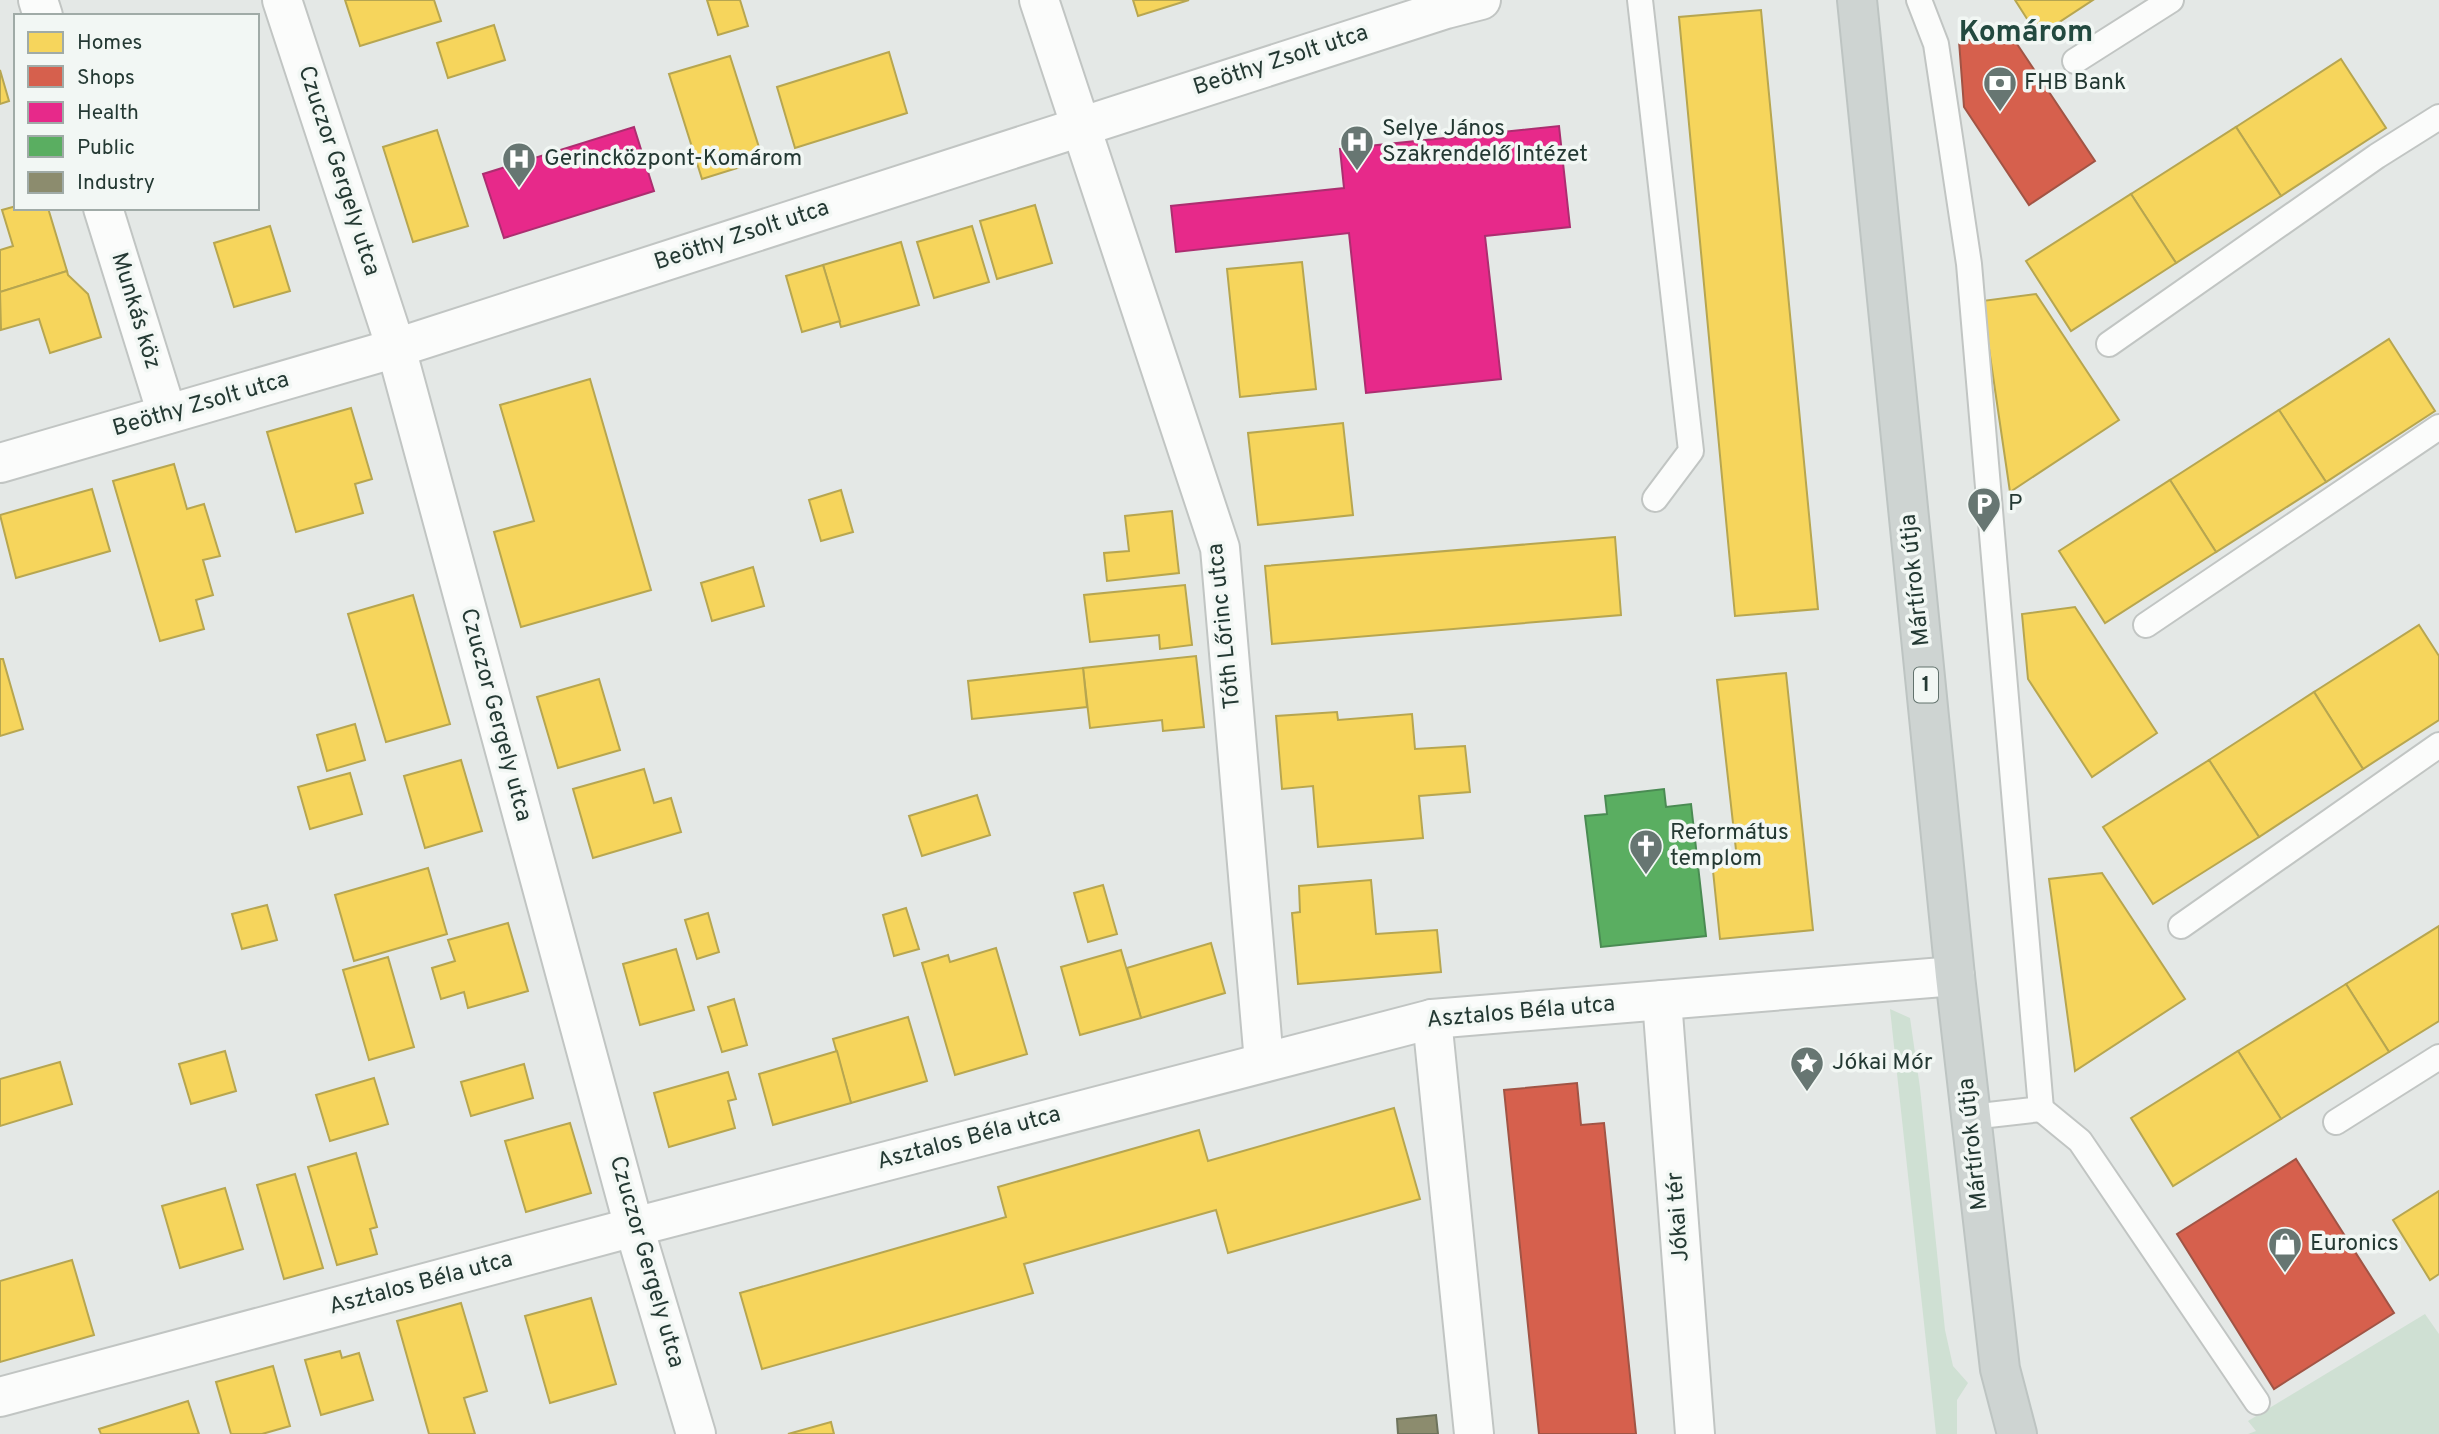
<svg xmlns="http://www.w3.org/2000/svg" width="2439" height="1434" font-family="Overpass,sans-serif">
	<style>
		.green { fill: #cfe0d3 }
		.homes { fill: #f6d55c; stroke: #b7a650; stroke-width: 2 }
		.shops { fill: #d6604d; stroke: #a15445; stroke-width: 2 }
		.health { fill: #e7298a; stroke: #ac2e70; stroke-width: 2 }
		.public { fill: #5aae61; stroke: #4a8b53; stroke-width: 2 }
		.industry { fill: #8c8c6e; stroke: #6d735c; stroke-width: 2 }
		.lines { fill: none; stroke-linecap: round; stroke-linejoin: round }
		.service-casing { stroke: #c1c5c3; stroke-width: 28 }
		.minor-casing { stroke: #c1c5c3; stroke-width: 42 }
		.primary-casing { stroke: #bdc4c2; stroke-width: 42 }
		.service { stroke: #fbfcfb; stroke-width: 24 }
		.minor { stroke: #fbfcfb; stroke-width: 38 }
		.primary { stroke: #ced4d2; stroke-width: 38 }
		.labels { text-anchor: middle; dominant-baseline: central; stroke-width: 7; stroke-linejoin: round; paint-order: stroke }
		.shield { fill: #f2f7f4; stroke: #62726d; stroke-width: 2 }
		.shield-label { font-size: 21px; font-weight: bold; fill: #243933 }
		.street-label { font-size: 23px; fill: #243933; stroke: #f2f7f4 }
		.poi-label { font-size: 23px; fill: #243933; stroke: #f2f7f4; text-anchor: start }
		.district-label { font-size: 30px; font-weight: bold; fill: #22493f; stroke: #f2f7f4 }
	</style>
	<rect width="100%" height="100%" fill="#e4e8e6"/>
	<g class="green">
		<polygon points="1890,1009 1910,1018 1920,1088 1945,1330 1953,1366 1968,1383 1957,1400 1957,1434 1936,1434"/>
		<polygon points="2425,1314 2439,1334 2439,1434 2248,1434 2256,1431 2248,1421"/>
	</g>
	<g class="homes">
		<polygon points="345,0 434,0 441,21 360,46"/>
		<polygon points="707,0 740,0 748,26 718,35"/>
		<polygon points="1133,0 1189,0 1138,16"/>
		<polygon points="2015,0 2093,0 2038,36"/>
		<polygon points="1761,10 1818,609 1735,616 1679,17"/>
		<polygon points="494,25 505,60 448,78 437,43"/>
		<polygon points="889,52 907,113 795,148 777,87"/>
		<polygon points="730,56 763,160 702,179 669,74"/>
		<polygon points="2341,59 2386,128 2281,196 2236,127"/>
		<polygon points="0,70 9,101 0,104"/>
		<polygon points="2236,127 2281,196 2176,263 2131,194"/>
		<polygon points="437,130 468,226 413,242 383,147"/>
		<polygon points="2131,194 2176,263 2071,331 2026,261"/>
		<polygon points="1035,205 1052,263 997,279 980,221"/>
		<polygon points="16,206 16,208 48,208 67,271 0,292 0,250 13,246 2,210"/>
		<polygon points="270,226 290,291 234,307 214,243"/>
		<polygon points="972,226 989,282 934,298 917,242"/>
		<polygon points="901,242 919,305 841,327 823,265"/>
		<polygon points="1302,262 1316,389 1240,397 1227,269"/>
		<polygon points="823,265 840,321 802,332 786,276"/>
		<polygon points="67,271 68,275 88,294 101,337 50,353 39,319 1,330 0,292"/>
		<polygon points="2036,294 2119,420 2010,492 1982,301"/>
		<polygon points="2389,339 2435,411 2326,482 2279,410"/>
		<polygon points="590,379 651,590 521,627 494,532 534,521 500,405"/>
		<polygon points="351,408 372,479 355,484 363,513 296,532 267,432"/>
		<polygon points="2279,410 2326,482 2216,552 2170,480"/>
		<polygon points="1343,423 1353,515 1258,525 1248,433"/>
		<polygon points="174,464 187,509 204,504 220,556 203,560 213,595 196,600 204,629 160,641 113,481"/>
		<polygon points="2170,480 2216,552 2105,623 2059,551"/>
		<polygon points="92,489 110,551 16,578 0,515"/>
		<polygon points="841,490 853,532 821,541 809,500"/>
		<polygon points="1172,511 1179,573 1107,581 1104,553 1129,551 1125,516"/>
		<polygon points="1615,537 1621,615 1272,644 1265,566"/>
		<polygon points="753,567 764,606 712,621 701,583"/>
		<polygon points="1185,585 1192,645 1160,649 1159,635 1090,642 1084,595"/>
		<polygon points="413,595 450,724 386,742 348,614"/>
		<polygon points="2075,607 2157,733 2092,777 2028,679 2022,614"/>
		<polygon points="2419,625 2439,656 2439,720 2363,769 2314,692"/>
		<polygon points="1196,656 1204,727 1163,731 1162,720 1090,728 1083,668"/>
		<polygon points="0,659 3,659 23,729 0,736"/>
		<polygon points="1083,668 1087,707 972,719 968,681"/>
		<polygon points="1786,673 1813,930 1720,939 1712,861 1737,859 1717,680"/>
		<polygon points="599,679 620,750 558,768 537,697"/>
		<polygon points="2314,692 2363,769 2259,837 2209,760"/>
		<polygon points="1337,712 1338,720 1412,714 1415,749 1465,746 1470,792 1419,796 1423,838 1318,847 1313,786 1282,789 1276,716"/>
		<polygon points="355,724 365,760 327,771 317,735"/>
		<polygon points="461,760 482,831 425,848 404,776"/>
		<polygon points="2209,760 2259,837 2153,904 2103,827"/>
		<polygon points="644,769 654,803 671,798 681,832 593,858 573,789"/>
		<polygon points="350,773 362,814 310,829 298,787"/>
		<polygon points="977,795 990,835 922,856 909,816"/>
		<polygon points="428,868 447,934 354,961 335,895"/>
		<polygon points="2102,873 2185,999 2075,1071 2049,879"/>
		<polygon points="1371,880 1376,934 1437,930 1441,972 1298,984 1292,913 1300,912 1299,886"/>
		<polygon points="1103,885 1117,934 1088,942 1074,893"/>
		<polygon points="267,905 277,940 242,949 232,914"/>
		<polygon points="906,908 919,949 894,956 883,915"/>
		<polygon points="708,913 719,952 697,959 685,920"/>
		<polygon points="508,923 528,991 468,1008 464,992 441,999 432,968 455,961 448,940"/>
		<polygon points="2439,926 2439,1021 2389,1052 2346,984"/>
		<polygon points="1211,943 1225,993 1141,1018 1127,968"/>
		<polygon points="996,948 1027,1054 955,1075 922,963 948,955 950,962"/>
		<polygon points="676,949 694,1010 640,1025 623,964"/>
		<polygon points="1121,950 1141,1018 1080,1035 1061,967"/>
		<polygon points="388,957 414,1047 369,1060 343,970"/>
		<polygon points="2346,984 2389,1052 2281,1119 2238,1051"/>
		<polygon points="734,999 747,1045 722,1052 708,1007"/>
		<polygon points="908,1017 927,1081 851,1103 833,1039"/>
		<polygon points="225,1051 236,1091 191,1104 179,1064"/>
		<polygon points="837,1051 851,1103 773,1125 759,1074"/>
		<polygon points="2238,1051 2281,1119 2173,1186 2131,1118"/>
		<polygon points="60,1062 72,1104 0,1126 0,1079"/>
		<polygon points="524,1064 533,1098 471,1116 461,1082"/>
		<polygon points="728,1072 736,1099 728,1101 735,1128 669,1147 654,1093"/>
		<polygon points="374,1078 388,1124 330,1141 316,1095"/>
		<polygon points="1394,1108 1420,1199 1228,1253 1216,1210 1024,1264 1033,1293 762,1369 740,1293 1006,1217 998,1187 1199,1130 1208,1161"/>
		<polygon points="570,1123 591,1193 526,1212 505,1141"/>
		<polygon points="356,1153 377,1227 370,1229 377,1254 337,1265 308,1167"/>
		<polygon points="295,1174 323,1268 284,1279 257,1185"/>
		<polygon points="225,1188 243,1249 180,1268 162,1206"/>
		<polygon points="2439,1191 2439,1274 2430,1280 2393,1220"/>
		<polygon points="72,1260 94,1335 0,1362 0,1281"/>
		<polygon points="591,1298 616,1384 550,1403 525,1316"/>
		<polygon points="461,1303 487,1391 464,1398 475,1434 429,1434 397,1321"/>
		<polygon points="340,1351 342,1358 359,1353 373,1400 321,1415 305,1360"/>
		<polygon points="273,1366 290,1426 262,1434 231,1434 216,1382"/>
		<polygon points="188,1401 199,1434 101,1434 99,1429"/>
		<polygon points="831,1422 834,1434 788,1434"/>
	</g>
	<g class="shops">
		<polygon points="2011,35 2095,161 2029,205 1964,107 1959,41"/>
		<polygon points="1577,1083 1581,1125 1604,1123 1636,1434 1539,1434 1504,1090"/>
		<polygon points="2296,1159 2394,1313 2274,1389 2177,1234"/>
	</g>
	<g class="health">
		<polygon points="1559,126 1570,227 1485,236 1501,379 1366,393 1349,233 1176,252 1171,206 1344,188 1340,149"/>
		<polygon points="634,127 654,191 504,238 483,174"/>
	</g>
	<polygon class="public" points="1664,789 1666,807 1691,804 1706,936 1601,947 1585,816 1607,814 1605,796"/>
	<polygon class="industry" points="1436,1415 1438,1434 1398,1434 1397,1419"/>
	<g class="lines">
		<g class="service-casing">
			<g id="service">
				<polyline points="1640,0 1691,451 1655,499"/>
				<polyline points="1919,0 1936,44 1969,264 2041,1109 1971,1117"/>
				<polyline points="2075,61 2171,0"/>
				<polyline points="2109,344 2377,156 2439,117"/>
				<polyline points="2146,625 2439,427"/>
				<polyline points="2181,926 2439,745"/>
				<polyline points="2041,1109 2080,1141 2257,1402"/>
				<polyline points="2336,1122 2439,1057"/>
			</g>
		</g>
		<g class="minor-casing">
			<g id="minor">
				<polyline points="38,0 43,16"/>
				<polyline points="282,0 396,348 634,1227 696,1434"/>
				<polyline points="1039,0 1220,548 1264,1062"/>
				<polyline points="103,208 167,414"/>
				<polyline points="0,463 396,348 1446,9 1481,0"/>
				<polyline points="1662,1000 1695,1434"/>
				<polyline points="1432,1019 1474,1434"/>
				<polyline points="0,1397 634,1227 1432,1019 1955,976"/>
			</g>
		</g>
		<g class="primary-casing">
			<polyline id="primary" points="1857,0 1955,976 2000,1369 2017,1434"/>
		</g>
		<use href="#service" class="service"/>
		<use href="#minor" class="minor"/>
		<use href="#primary" class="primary"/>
	</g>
	<defs>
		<g id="bank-pin" transform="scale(1.75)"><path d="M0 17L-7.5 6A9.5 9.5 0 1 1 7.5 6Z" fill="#677672" stroke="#f2f7f4"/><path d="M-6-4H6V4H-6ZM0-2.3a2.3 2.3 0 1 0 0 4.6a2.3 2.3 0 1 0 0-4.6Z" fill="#fff"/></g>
		<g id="hospital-pin" transform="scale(1.75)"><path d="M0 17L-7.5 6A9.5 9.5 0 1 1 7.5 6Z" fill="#677672" stroke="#f2f7f4"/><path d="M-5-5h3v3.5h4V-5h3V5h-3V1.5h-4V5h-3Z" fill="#fff"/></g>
		<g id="parking-pin" transform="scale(1.75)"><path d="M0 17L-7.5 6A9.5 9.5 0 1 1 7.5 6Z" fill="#677672" stroke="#f2f7f4"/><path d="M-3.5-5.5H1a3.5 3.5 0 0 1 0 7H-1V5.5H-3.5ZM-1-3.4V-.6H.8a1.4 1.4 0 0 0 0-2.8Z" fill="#fff"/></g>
		<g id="church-pin" transform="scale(1.75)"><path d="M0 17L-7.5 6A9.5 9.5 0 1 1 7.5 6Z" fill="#677672" stroke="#f2f7f4"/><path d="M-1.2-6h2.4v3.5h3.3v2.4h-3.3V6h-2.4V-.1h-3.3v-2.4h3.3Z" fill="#fff"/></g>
		<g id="sight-pin" transform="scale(1.75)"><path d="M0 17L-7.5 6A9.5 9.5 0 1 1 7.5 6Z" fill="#677672" stroke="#f2f7f4"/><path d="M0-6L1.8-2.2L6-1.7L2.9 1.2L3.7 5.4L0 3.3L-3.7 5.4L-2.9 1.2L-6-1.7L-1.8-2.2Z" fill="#fff"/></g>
		<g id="shop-pin" transform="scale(1.75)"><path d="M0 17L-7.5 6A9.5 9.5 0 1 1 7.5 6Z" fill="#677672" stroke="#f2f7f4"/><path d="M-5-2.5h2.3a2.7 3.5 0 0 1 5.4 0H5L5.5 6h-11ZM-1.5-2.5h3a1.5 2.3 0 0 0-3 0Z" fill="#fff"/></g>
	</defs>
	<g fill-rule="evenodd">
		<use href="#bank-pin" x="2000" y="83"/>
		<use href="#hospital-pin" x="1357" y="142"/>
		<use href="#hospital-pin" x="519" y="159"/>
		<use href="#parking-pin" x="1984" y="504"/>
		<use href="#church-pin" x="1646" y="846"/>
		<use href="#sight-pin" x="1807" y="1063"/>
		<use href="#shop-pin" x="2285" y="1244"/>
	</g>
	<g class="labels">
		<rect class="shield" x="1914" y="667.5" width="24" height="35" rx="5"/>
		<g class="shield-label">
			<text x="1926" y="685">1</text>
		</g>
		<g class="street-label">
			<text transform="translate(1281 61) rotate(-18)">Beöthy Zsolt utca</text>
			<text transform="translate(338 171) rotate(72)">Czuczor Gergely utca</text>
			<text transform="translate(742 236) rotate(-18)">Beöthy Zsolt utca</text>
			<text transform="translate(135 311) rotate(73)">Munkás köz</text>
			<text transform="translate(201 405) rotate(-16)">Beöthy Zsolt utca</text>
			<text transform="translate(1916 580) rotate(-96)">Mártírok útja</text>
			<text transform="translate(1225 626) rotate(-96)">Tóth Lőrinc utca</text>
			<text transform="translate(495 715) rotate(75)">Czuczor Gergely utca</text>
			<text transform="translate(1521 1013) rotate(-5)">Asztalos Béla utca</text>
			<text transform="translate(969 1139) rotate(-15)">Asztalos Béla utca</text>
			<text transform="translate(1974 1144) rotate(-96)">Mártírok útja</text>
			<text transform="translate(1679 1217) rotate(-94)">Jókai tér</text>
			<text transform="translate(646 1262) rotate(74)">Czuczor Gergely utca</text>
			<text transform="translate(421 1284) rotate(-15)">Asztalos Béla utca</text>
		</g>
		<g class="poi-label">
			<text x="2024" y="83">FHB Bank</text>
			<text x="1382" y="129">Selye János<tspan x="1382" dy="26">Szakrendelő Intézet</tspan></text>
			<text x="544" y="159">Gerincközpont-Komárom</text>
			<text x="2008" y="504">P</text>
			<text x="1670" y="833">Református<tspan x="1670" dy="26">templom</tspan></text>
			<text x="1832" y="1063">Jókai Mór</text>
			<text x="2310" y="1244">Euronics</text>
		</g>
		<g class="district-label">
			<text x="2026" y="33">Komárom</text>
		</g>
	</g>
	<rect x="14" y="14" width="245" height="196" fill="#f2f7f4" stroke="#a0aba7" stroke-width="2"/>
	<rect x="28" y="32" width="35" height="21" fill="#f6d55c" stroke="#a0aba7" stroke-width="2"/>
	<text x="77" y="49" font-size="21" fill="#243933">Homes</text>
	<rect x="28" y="66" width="35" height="21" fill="#d6604d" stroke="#a0aba7" stroke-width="2"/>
	<text x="77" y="84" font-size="21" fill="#243933">Shops</text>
	<rect x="28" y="102" width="35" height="21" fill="#e7298a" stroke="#a0aba7" stroke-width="2"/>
	<text x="77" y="119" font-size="21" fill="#243933">Health</text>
	<rect x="28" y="136" width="35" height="21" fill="#5aae61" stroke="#a0aba7" stroke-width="2"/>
	<text x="77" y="154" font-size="21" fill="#243933">Public</text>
	<rect x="28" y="172" width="35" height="21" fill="#8c8c6e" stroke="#a0aba7" stroke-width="2"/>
	<text x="77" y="189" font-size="21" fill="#243933">Industry</text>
</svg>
